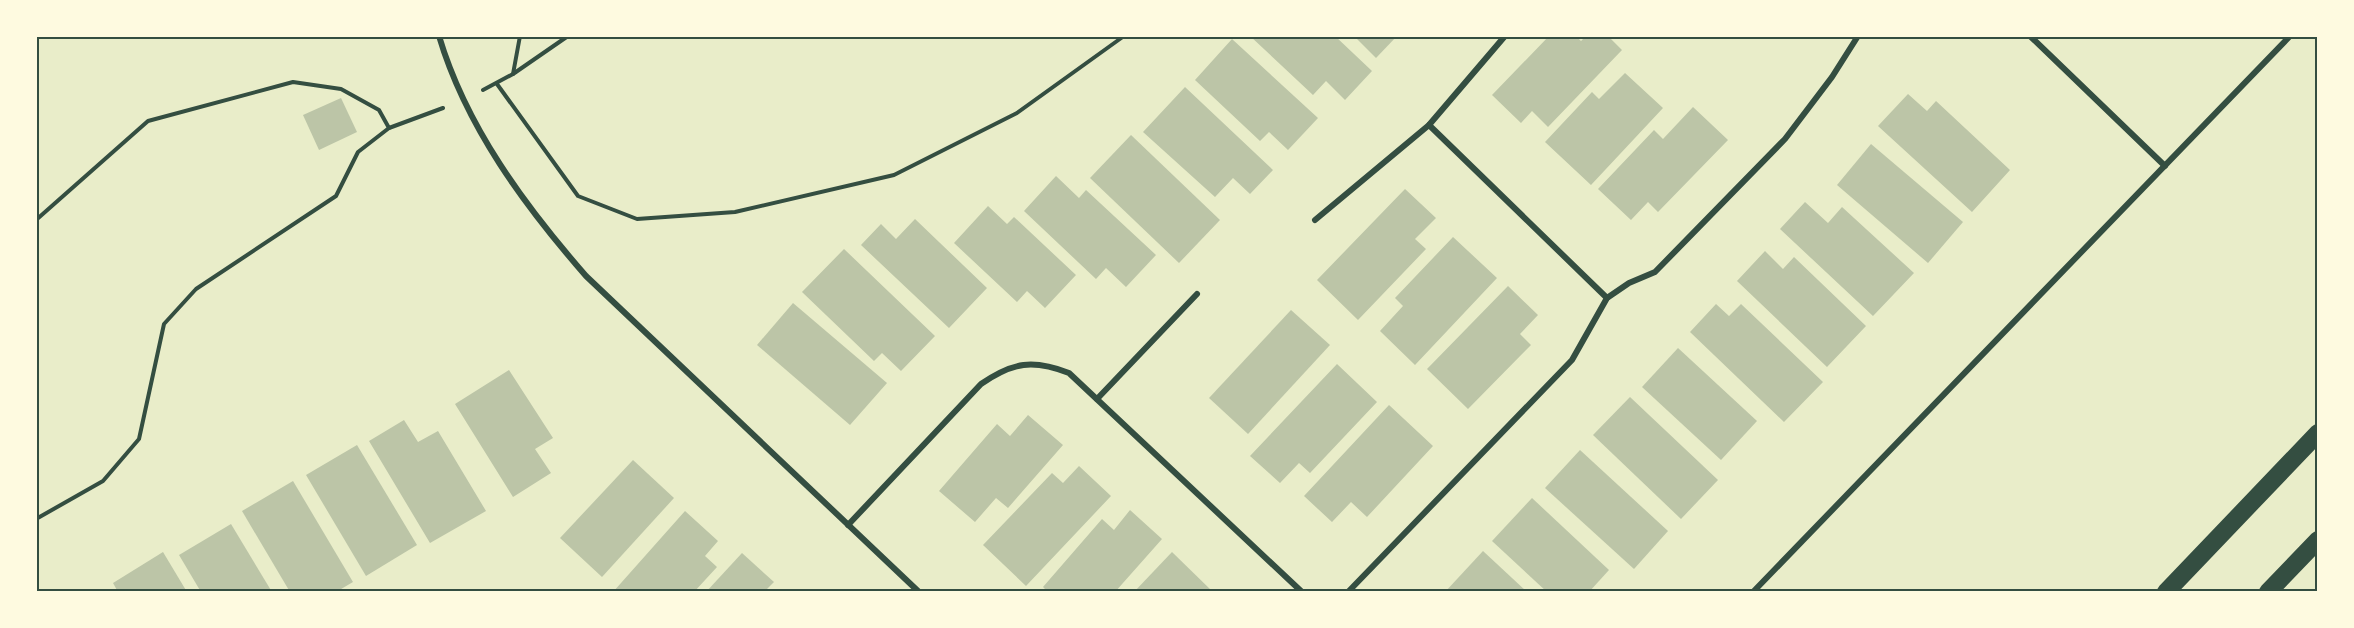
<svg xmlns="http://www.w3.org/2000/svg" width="2354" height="628" font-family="'IBM Plex Sans',sans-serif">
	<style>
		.building { fill: #bcc5a7 }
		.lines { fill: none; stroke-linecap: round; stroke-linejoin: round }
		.path { stroke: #344e41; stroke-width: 4 }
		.minor { stroke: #344e41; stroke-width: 6 }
		.motorway { stroke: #344e41; stroke-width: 18 }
		.neatline { fill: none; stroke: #344e41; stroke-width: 2 }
	</style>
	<rect width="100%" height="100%" fill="#e9edc9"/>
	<g class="building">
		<polygon points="1250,36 1335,36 1372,71 1345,100 1326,81 1313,95"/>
		<polygon points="1354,36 1397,36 1376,58"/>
		<polygon points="1549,36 1576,36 1581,41 1586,36 1608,36 1622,50 1548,127 1532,111 1521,123 1492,95"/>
		<polygon points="1232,39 1318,118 1288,150 1269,132 1260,141 1195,80"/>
		<polygon points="1625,73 1663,108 1591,185 1545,142 1592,92 1599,99"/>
		<polygon points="1185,87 1273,170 1250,194 1233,178 1215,197 1143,132"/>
		<polygon points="1908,94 1927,111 1936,101 2010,170 1972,212 1878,126"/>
		<polygon points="341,98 357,132 319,150 303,115"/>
		<polygon points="1693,107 1728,140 1658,212 1648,202 1631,220 1598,189 1654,130 1663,139"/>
		<polygon points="1131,135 1220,220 1179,263 1090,178"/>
		<polygon points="1871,144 1963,222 1928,263 1837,185"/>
		<polygon points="1056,176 1079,198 1086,190 1156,255 1126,287 1106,268 1096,279 1024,211"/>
		<polygon points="1405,189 1436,218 1415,239 1426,249 1358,320 1317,280"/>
		<polygon points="1805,202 1828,223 1842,207 1914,273 1873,316 1780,229"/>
		<polygon points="988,206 1007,224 1014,217 1076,275 1045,308 1027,291 1017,302 954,243"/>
		<polygon points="915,219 987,288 949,328 861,245 881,224 896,239"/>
		<polygon points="1453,237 1497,278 1415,365 1380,331 1403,306 1395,298"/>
		<polygon points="844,249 935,336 901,371 882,353 874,361 802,292"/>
		<polygon points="1765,251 1783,269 1794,257 1866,326 1827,367 1737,281"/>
		<polygon points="1508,286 1538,315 1520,334 1531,345 1468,409 1427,369"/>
		<polygon points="793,303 887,383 850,425 757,345"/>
		<polygon points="1716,304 1729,316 1741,304 1823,382 1784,422 1690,332"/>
		<polygon points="1291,310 1330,345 1248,434 1209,398"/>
		<polygon points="1678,348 1757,421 1721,460 1642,387"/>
		<polygon points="1337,364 1377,402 1310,473 1299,463 1280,483 1250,456"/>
		<polygon points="509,370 553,438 535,449 551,473 513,497 455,404"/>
		<polygon points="1630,397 1718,480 1681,519 1593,435"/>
		<polygon points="1389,405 1433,446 1367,517 1351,502 1332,522 1304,496"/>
		<polygon points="1028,415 1063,445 1008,508 996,498 975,522 939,491 997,424 1010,436"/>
		<polygon points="404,420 418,442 438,431 486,511 430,543 369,441"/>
		<polygon points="357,445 417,545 366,576 306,475"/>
		<polygon points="1580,450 1668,531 1634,569 1545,488"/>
		<polygon points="633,460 674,498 602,577 560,538"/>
		<polygon points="1079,466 1111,496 1026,586 983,545 1052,473 1063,483"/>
		<polygon points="293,481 353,582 336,592 290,592 242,511"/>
		<polygon points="1532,498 1609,570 1589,592 1547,592 1492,541"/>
		<polygon points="1130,510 1162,539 1115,592 1048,592 1043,587 1102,519 1114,530"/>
		<polygon points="685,511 718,541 705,556 717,567 694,592 613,592"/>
		<polygon points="231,524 272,592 201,592 179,555"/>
		<polygon points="1483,551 1527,592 1445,592"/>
		<polygon points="163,552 187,592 118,592 113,583"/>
		<polygon points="1172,552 1213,592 1134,592"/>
		<polygon points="742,553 774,582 764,592 706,592"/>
	</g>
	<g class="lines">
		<g class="path">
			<polyline points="513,74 520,36"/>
			<polyline points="497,84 578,196 637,219 735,212 894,175 1017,113 1124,36"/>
			<polyline points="483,90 513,74 568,36"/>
			<polyline points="36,220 148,121 293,82 341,89 379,110 389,128"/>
			<polyline points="36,519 103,481 139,439 164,324 196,289 336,196 358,152 389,128 443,108"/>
		</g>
		<g class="minor">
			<path d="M439 36C466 127 525 206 586 276L919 592"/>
			<polyline points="2030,36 2165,166"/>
			<polyline points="1429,125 1607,298"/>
			<polyline points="1315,220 1429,125 1505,36"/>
			<polyline points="1097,399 1197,294"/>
			<path d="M848 525 981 384C1013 362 1033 359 1069 373L1302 592"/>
			<polyline points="1348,592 1572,360 1607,298 1629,283 1655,272 1785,139 1832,77 1858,36"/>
			<polyline points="1753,592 2290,36"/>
		</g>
		<g class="motorway">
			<polyline points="2166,592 2318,433"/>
			<polyline points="2268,592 2318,540"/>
		</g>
	</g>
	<rect width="2354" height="628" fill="none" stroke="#fefae0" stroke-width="75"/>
	<rect x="38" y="38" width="2278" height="552" class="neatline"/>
</svg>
